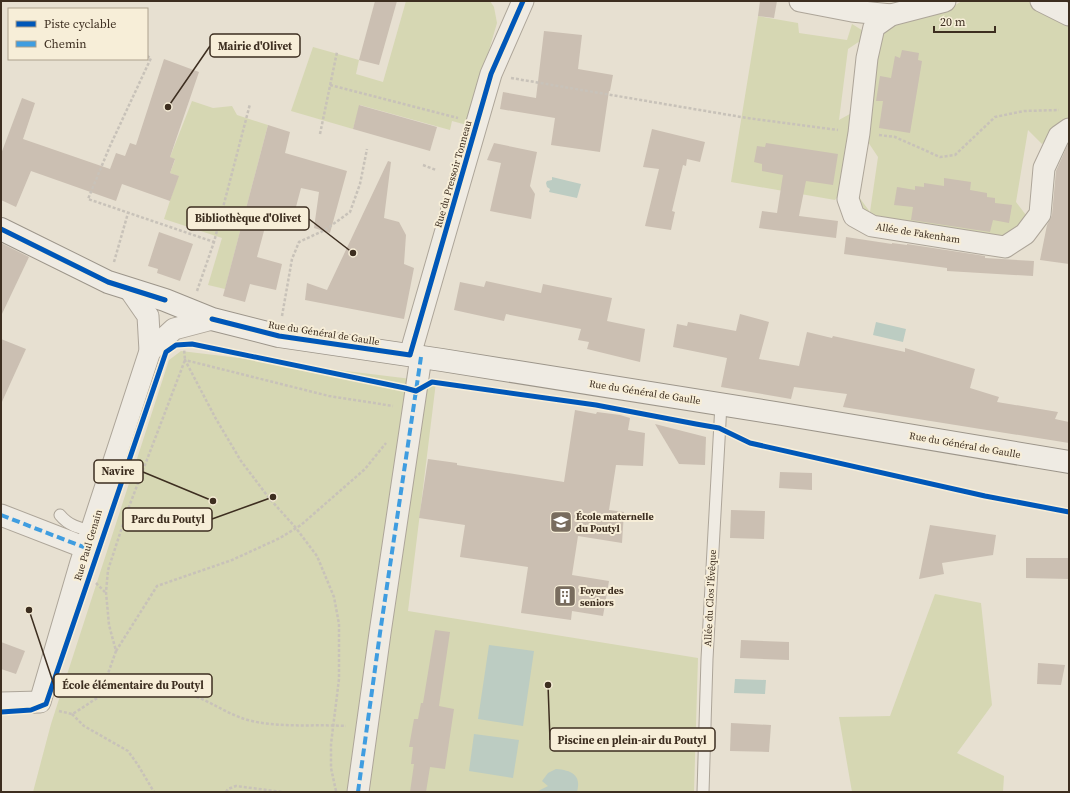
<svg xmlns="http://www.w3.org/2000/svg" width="1070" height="793" font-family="'Source Serif 4',serif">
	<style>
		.green { fill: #d6d7b3 }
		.water { fill: #bcccc2 }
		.building { fill: #cbbfb2 }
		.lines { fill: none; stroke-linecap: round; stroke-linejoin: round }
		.lane-casing { stroke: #ada599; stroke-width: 13 }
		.street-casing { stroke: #ada599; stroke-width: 23 }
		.secondary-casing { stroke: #9c958a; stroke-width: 24 }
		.path { stroke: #c8c2b9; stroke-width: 2.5; stroke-dasharray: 3 2; stroke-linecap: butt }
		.lane { stroke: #efebe3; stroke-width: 11 }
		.street { stroke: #efebe3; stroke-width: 21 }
		.secondary { stroke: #efebe3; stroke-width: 22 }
		.quiet { stroke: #3f9de0; stroke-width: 4; stroke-dasharray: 8 4; stroke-linecap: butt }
		.cycleway-casing { stroke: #f7eed8; stroke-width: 8 }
		.cycleway { stroke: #0057b8; stroke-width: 5 }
		.labels { text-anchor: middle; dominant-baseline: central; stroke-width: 4; stroke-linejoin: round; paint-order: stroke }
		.street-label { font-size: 10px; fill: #3d2e20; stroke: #f7eed8 }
		.poi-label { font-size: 10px; font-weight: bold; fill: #3d2e20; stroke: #f7eed8; text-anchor: start }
		.leader { fill: none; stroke: #3d2e20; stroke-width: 1.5 }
		.callout-dot { fill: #3d2e20; stroke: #f7eed8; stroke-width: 1.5 }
		.callout { fill: #f7eed8; stroke: #3d2e20; stroke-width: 1.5 }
		.callout-label { font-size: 11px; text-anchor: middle; font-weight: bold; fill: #3d2e20 }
	</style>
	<rect width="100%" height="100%" fill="#e7e0d1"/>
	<g class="green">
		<polygon points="406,1 490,1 494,7 497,23 467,125 452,121 450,130 360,105 353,129 291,111 313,47 359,60 356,74 383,82"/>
		<polygon points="962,1 1032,1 1069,21 1069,118 1042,144 1028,130 1016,202 1029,219 1002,238 866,217 857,206 856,193 870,212 878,157 864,136 882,36 889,27 898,22 952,7"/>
		<polygon points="758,16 798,23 799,33 847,40 852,24 865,32 866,37 848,49 839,120 857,110 840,194 835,200 731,182"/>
		<polygon points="192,101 213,108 232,106 237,115 268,125 225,289 208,285 222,238 164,219 178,176 170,173 175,160 170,157"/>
		<polygon points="181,351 436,382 408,611 698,658 694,792 33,792 51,724 169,360"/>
		<polygon points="935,594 981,603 992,705 957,753 1004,776 1003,792 852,792 839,717 890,716"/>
	</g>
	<g class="water">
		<polygon points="552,177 581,184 577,198 549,192 550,189 547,187 546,183 547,181 552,180"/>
		<polygon points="876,322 906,329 903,342 873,335"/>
		<polygon points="489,645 534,651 523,726 478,719"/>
		<polygon points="735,679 766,680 765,694 734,693"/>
		<polygon points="474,734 519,740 513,778 469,771"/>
		<path d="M556 769C571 770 582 775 577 792H536L548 786 542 781 548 773Z"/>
	</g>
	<g class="building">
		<polygon points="375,1 397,1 379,65 359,60"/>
		<polygon points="760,1 777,1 774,18 758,16"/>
		<polygon points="544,31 582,35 578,69 613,75 610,91 609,91 600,152 551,145 555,118 500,109 503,92 536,98"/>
		<polygon points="902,50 919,53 918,60 922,61 910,133 879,128 883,101 876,101 880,76 891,78 895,56 900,58"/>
		<polygon points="164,59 199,72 170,157 175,159 170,173 179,176 170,201 122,184 116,201 31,171 16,207 1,200 1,154 22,98 35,103 23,139 110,169 116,153 125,156 130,143 136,145"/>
		<polygon points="359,105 437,127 430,151 353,129"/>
		<polygon points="268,125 290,132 285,153 347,171 330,233 314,228 319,192 301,188 292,222 268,216 257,257 282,264 276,290 250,284 245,302 223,296"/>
		<polygon points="652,129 705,142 700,162 687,159 686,166 683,165 672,211 675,212 671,230 645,226 659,169 643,167"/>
		<polygon points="494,143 537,152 530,186 535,194 531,219 490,211 501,163 487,160"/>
		<polygon points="766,143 838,154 833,185 806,181 799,216 838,221 836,238 759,228 762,211 777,213 783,175 762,171 762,164 754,162 757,146 765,147"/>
		<polygon points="1068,144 1069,144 1069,264 1040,260 1047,225 1052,215 1056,171"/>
		<polygon points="388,161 391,162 384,218 399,222 406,235 404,264 414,268 404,319 305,300 307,283 327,290"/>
		<polygon points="944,178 971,182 970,190 987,193 987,197 995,198 995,203 1012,205 1009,223 993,220 990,232 911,220 913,207 894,205 897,187 915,190 915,186 924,187 924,183 944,186"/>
		<polygon points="159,232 193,244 180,281 157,273 158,269 148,266"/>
		<polygon points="846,237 892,244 892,243 907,245 907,244 985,256 985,258 1034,261 1033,276 947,271 947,268 844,254"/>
		<polygon points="1,243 29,257 1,316"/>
		<polygon points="486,281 541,293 543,284 612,298 607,321 645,329 640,362 587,349 589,342 578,340 581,329 506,314 504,321 454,310 460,282 484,287"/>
		<polygon points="740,314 769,322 759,359 799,366 807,332 832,338 833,336 905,352 905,348 975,369 970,388 999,397 997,402 1058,412 1055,419 1069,422 1069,443 843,407 847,394 794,387 791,399 721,387 727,358 673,347 677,324 687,326 688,322 736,331"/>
		<polygon points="1,339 26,349 1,404"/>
		<polygon points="575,410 596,414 597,412 620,415 630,418 628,430 645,433 643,466 616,465 609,510 624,512 622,543 578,536 572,575 609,581 603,616 572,611 571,620 521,613 528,567 460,557 465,525 419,518 428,459 457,463 457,465 564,482"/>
		<polygon points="655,424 706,437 705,465 679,464"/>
		<polygon points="780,472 812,473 812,490 779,488"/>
		<polygon points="731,510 765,511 764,539 730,538"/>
		<polygon points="930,525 996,535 993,555 942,563 944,574 919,579"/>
		<polygon points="1026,558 1069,558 1069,579 1026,578"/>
		<polygon points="435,630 450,632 439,706 454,709 445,769 430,767 426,792 410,792 414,764 411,764 413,747 409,747 414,719 418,719 421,703 423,703"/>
		<polygon points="741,640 789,642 789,660 740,658"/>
		<polygon points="1,642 25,651 16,674 1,669"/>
		<polygon points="1038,663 1065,665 1061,685 1037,684"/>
		<polygon points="731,723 771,725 769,752 730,751"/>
	</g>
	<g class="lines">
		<g class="lane-casing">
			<g id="lane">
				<path d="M60 515C69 526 79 528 92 531"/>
				<polyline points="703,792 707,659 721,404"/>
			</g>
		</g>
		<g class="street-casing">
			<g id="street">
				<polyline points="800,1 852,11 891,15"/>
				<polyline points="945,1 891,15 874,27 867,58 859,133 848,199 854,216 872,226 1005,247 1025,234 1040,214 1044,168 1059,136 1069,129"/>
				<polyline points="1041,1 1069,15"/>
				<polyline points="150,351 174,329 212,319"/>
				<polyline points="410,355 491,74 523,1"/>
				<polyline points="1,515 86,548"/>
				<polyline points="1,703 40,702 81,562 150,351 148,316 130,290"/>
				<polyline points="358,792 380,633 421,357"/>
			</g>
		</g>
		<g class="secondary-casing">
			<polyline id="secondary" points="1,229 108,282 165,300 212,319 279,336 442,360 782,414 1069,462"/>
		</g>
		<g class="path">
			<polyline points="147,56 151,58 110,146 88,199 214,242"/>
			<polyline points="511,78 747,118 838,130"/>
			<polyline points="330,85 458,118"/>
			<polyline points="320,134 337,52"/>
			<polyline points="879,135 895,137 940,157 955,155 995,117 1024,111 1059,110"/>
			<polyline points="423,165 436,170"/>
			<polyline points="114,262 128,213"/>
			<polyline points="197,291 214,242 250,104"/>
			<polyline points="282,316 292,259 299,242 325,230 350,212 360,184 367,149"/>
			<polyline points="96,583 105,592"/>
			<polyline points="116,651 157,586 232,560 280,538 301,525 365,469 386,443"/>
			<polyline points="100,696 116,651 109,625 106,592 108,570 127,512 185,360 184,349"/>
			<path d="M59 711 72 714C82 709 91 701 101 696 133 682 173 686 204 700 221 708 234 717 252 721 282 728 315 724 346 726"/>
			<polyline points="72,714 84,726 128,751 138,765 154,792"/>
			<polyline points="336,791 331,768 331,744 339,679 339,624 334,597 317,556 296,528 269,498 241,461 216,419 185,360 329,396 393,406"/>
			<polyline points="226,792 228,789 236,786 282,792"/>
		</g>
		<use href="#lane" class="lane"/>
		<use href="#street" class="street"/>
		<use href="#secondary" class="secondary"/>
		<g class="quiet">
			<polyline points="1,515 86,548"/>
			<polyline points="358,792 380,633 421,357"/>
		</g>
		<g class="cycleway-casing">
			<g id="cycleway">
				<polyline points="1,229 108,282 165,300"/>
				<polyline points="212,319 279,336 410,355 491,74 523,1"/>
				<polyline points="1,712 31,710 46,704 166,352 176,345 192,344 405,388 416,391 432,382 596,405 696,424 719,428 750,443 985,496 1069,512"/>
			</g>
		</g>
		<use href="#cycleway" class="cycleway"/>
	</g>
	<defs>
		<g id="school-square" transform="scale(1.15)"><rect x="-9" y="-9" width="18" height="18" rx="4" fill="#786c5e" stroke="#f7eed8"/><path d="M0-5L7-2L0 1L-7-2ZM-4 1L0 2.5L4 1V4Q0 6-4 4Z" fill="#fff"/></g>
		<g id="building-square" transform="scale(1.15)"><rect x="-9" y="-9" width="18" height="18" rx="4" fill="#786c5e" stroke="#f7eed8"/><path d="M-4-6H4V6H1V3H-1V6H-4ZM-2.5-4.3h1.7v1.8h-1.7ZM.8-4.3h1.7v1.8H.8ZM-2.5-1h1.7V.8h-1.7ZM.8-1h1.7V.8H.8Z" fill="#fff"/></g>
	</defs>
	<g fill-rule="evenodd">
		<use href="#school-square" x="561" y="522"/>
		<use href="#building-square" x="565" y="596"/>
	</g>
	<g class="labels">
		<g class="street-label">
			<text transform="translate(453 174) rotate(-74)">Rue du Pressoir Tonneau</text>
			<text transform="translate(918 233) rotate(9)">Allée de Fakenham</text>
			<text transform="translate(324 333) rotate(9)">Rue du Général de Gaulle</text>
			<text transform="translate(645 392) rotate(9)">Rue du Général de Gaulle</text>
			<text transform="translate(965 445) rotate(10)">Rue du Général de Gaulle</text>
			<text transform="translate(88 545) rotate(-73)">Rue Paul Genain</text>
			<text transform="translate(710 598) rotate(-87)">Allée du Clos l'Évêque</text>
		</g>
		<g class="poi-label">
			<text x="576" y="516">École maternelle<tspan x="576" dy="12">du Poutyl</tspan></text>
			<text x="580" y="590">Foyer des<tspan x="580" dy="12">seniors</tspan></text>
		</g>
	</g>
	<path class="leader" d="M168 107L210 46M353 253L309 219M213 501L143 472M273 497L212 519M29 610L54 685M548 685L550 740"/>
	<g class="callout-dot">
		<circle cx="168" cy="107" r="4"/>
		<circle cx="353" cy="253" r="4"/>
		<circle cx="213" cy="501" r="4"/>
		<circle cx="273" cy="497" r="4"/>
		<circle cx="29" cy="610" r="4"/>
		<circle cx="548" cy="685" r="4"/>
	</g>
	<g class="callout">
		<rect x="210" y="34" width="90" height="23" rx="4"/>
		<rect x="187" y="207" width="122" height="23" rx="4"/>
		<rect x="94" y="460" width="49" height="23" rx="4"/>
		<rect x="123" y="508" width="89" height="23" rx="4"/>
		<rect x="54" y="674" width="158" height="23" rx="4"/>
		<rect x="550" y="728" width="165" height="23" rx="4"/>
	</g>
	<g class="callout-label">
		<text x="255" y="50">Mairie d'Olivet</text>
		<text x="248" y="222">Bibliothèque d'Olivet</text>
		<text x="118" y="475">Navire</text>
		<text x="168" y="523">Parc du Poutyl</text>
		<text x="133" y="689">École élémentaire du Poutyl</text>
		<text x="632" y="744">Piscine en plein-air du Poutyl</text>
	</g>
	<rect width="1070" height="793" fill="none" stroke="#3d2e20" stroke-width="4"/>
	<rect x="8" y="8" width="140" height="52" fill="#f7eed8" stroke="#ada18e"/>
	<rect x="16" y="21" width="20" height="6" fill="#0057b8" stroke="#ada18e"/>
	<text x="44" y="28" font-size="12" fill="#3d2e20">Piste cyclable</text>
	<rect x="16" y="41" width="20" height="6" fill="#3f9de0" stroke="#ada18e"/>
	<text x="44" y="48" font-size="12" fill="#3d2e20">Chemin</text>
	<path d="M934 26v6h61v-6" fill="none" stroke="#3d2e20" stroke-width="2"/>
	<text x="940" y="26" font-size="12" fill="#3d2e20" stroke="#f7eed8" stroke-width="3" paint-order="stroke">20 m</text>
</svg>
